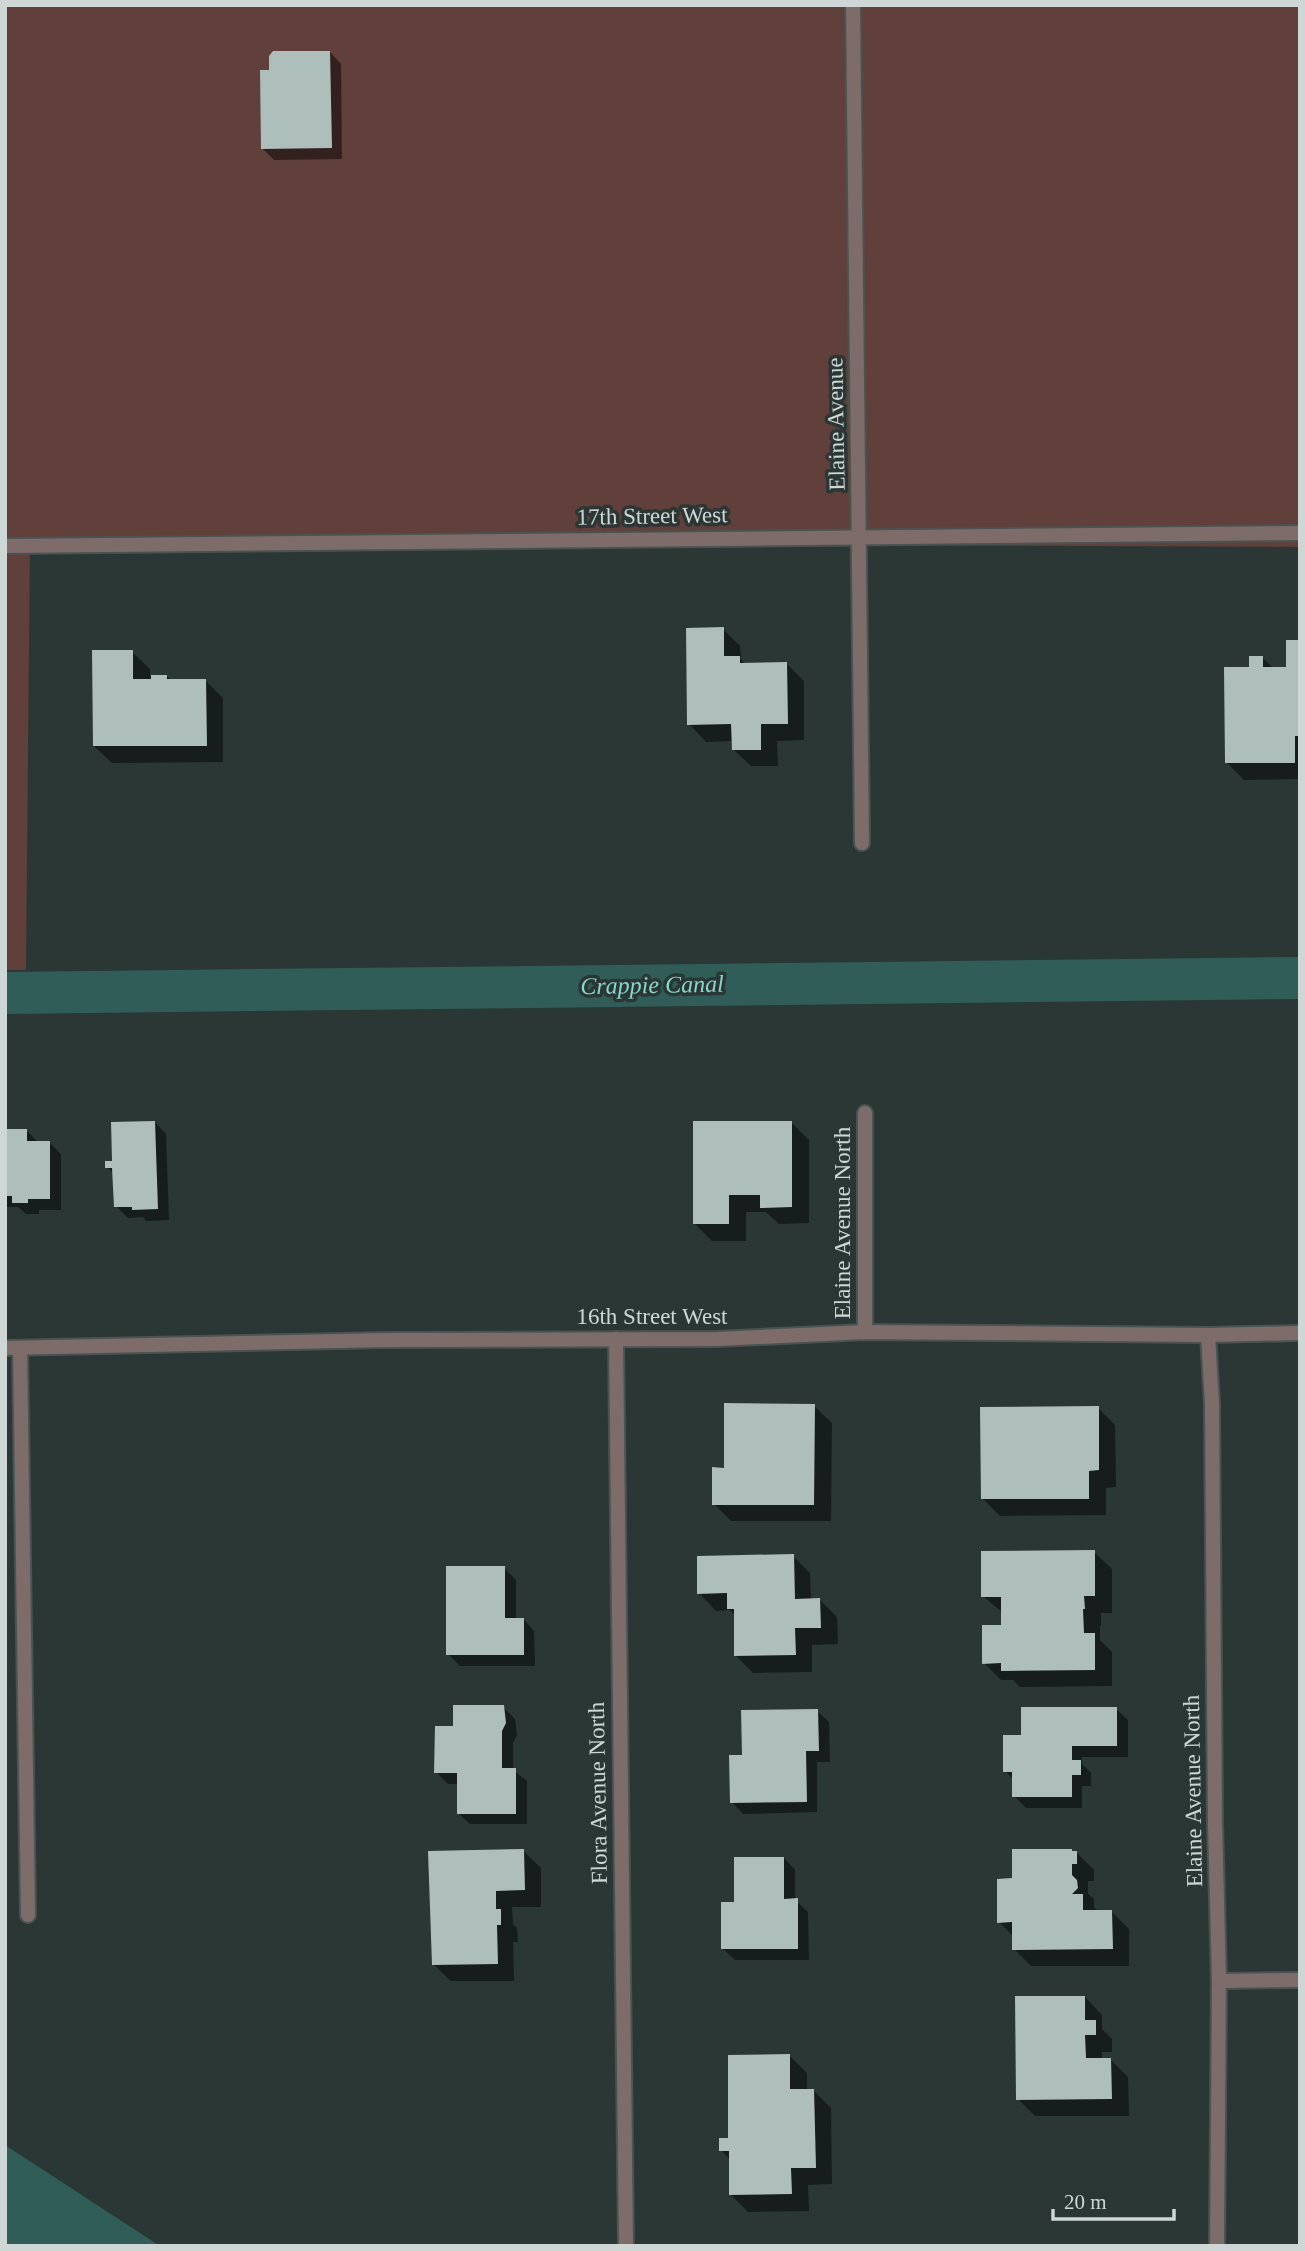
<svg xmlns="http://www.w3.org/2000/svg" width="1305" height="2251" font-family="'Times New Roman',serif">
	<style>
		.green { fill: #613f3a }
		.water { fill: #305d57 }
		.shadow { fill: #0007 }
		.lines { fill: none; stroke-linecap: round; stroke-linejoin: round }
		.canal { stroke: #305d57; stroke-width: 42 }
		.building { fill: #aebebb }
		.minor-casing { stroke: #485452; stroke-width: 18 }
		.minor { stroke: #7e6c6a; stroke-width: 14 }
		.labels { text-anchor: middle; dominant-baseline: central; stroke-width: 7; stroke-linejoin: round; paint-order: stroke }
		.street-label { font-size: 23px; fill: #cfd7d6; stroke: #2a3735 }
		.water-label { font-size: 24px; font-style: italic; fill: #87d7cc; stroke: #2a3735 }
	</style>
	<rect width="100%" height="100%" fill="#2a3735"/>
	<polygon class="green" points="5,5 1300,5 1300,547 30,541 26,970 5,970"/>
	<polygon class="water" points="5,2145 160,2246 5,2246"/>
	<g class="shadow">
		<polygon points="330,52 341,64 342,159 274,160 263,149 271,72"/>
		<polygon points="723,629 740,646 741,659 745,664 787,664 804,681 804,740 777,741 778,766 751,766 733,749 733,741 706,742 689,724"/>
		<polygon points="1300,642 1300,779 1244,780 1227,763 1251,668 1263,658 1273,668 1288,668"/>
		<polygon points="132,652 150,669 150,676 167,676 171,680 205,680 223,698 223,762 112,763 94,746"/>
		<polygon points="155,1122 166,1134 169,1220 146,1221 143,1217 128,1218 116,1206 115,1175 107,1167"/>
		<polygon points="791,1122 809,1140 809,1223 779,1224 766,1212 746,1212 746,1241 712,1241 694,1223"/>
		<polygon points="5,1131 27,1131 38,1142 49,1142 61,1154 61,1210 39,1210 39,1214 26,1214 18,1207 7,1207 7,1248 5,1248"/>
		<polygon points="814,1406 832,1423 831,1521 731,1521 714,1504 726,1470"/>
		<polygon points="1098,1408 1115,1425 1116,1487 1106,1488 1106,1515 1000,1516 983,1499"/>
		<polygon points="1094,1552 1112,1569 1112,1613 1101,1613 1101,1626 1100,1626 1100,1640 1112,1652 1112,1686 1020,1687 1013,1680 1001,1680 984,1663 1003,1627 1003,1613 983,1596"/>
		<polygon points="793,1556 810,1573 811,1600 820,1600 837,1617 838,1644 812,1645 812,1672 753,1673 736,1656 735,1615 730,1610 716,1611 699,1593"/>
		<polygon points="504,1568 516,1580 516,1620 523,1619 534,1631 535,1666 460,1666 448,1654"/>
		<polygon points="503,1707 515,1719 517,1735 513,1743 513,1770 527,1781 527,1824 470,1824 458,1813 458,1784 448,1784 436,1772 455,1727"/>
		<polygon points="1116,1709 1128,1720 1128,1757 1082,1757 1082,1764 1091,1773 1091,1786 1082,1786 1082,1808 1026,1808 1014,1796 1014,1780 1005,1771"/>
		<polygon points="817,1711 829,1722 830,1762 817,1762 817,1812 743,1814 732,1802 744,1756"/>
		<polygon points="523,1851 541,1868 541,1907 512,1907 513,1924 517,1928 518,1942 513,1942 514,1981 451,1981 433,1964"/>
		<polygon points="1073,1852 1076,1852 1094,1870 1094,1881 1088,1881 1088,1894 1094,1899 1094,1907 1098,1911 1111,1911 1129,1929 1129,1966 1031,1966 1014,1949 1014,1937 999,1922 1014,1880"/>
		<polygon points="784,1858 795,1870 795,1900 808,1912 809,1960 735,1960 723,1949"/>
		<polygon points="1085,1997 1102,2015 1102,2029 1112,2039 1112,2052 1102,2052 1102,2060 1111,2060 1128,2077 1129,2116 1035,2116 1018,2099"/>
		<polygon points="790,2056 807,2073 807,2091 814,2091 831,2108 832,2184 808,2185 809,2211 748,2212 730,2194 730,2160 721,2150"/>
	</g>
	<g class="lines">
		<polyline class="canal" points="5,993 1300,978"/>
	</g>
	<g class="building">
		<polygon points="273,51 330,51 332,148 261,149 260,70 269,70 269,56"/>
		<polygon points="724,627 724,656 740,656 740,663 787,662 788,724 761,724 761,750 732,750 731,724 687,725 686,628"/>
		<polygon points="1286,640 1300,640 1300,736 1295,736 1295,763 1225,763 1224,667 1249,667 1249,656 1263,656 1263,667 1286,667"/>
		<polygon points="92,650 133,650 133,679 151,679 151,675 167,675 167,679 206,679 207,746 93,746"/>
		<polygon points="155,1121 158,1209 132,1210 132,1207 114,1207 112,1168 105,1168 105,1161 112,1161 111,1122"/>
		<polygon points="693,1121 792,1121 792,1207 760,1208 760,1195 729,1195 729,1224 693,1224"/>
		<polygon points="5,1129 27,1129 27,1141 50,1141 50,1199 28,1199 28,1203 12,1203 12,1196 5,1196"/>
		<polygon points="724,1403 815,1404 814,1505 712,1505 712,1467 724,1468"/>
		<polygon points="1099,1406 1099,1470 1089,1471 1089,1499 981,1499 980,1407"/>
		<polygon points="1095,1550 1095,1596 1084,1596 1085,1609 1083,1609 1084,1633 1095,1633 1095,1670 1001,1671 1001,1663 982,1664 982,1625 1001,1625 1001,1597 981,1597 981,1551"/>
		<polygon points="794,1554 795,1599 820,1598 821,1628 795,1628 796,1655 734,1656 734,1609 727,1609 727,1593 697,1594 697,1556"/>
		<polygon points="446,1566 505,1566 505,1618 524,1618 524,1655 446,1655"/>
		<polygon points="453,1705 504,1705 506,1723 502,1731 502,1768 516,1768 516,1814 457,1814 457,1773 434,1773 435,1726 453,1726"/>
		<polygon points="1021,1707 1117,1707 1117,1746 1072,1746 1072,1760 1081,1760 1081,1775 1072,1775 1072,1797 1012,1797 1012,1772 1003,1772 1003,1735 1021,1735"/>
		<polygon points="818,1709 819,1751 806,1751 807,1802 730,1803 729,1755 742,1755 741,1710"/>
		<polygon points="524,1849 525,1890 496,1891 496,1909 501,1909 501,1925 497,1925 498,1964 432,1965 428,1851"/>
		<polygon points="1012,1849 1072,1849 1072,1851 1077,1851 1077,1864 1072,1864 1072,1875 1077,1880 1078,1888 1072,1894 1083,1894 1083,1910 1112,1910 1113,1949 1012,1950 1012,1922 997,1923 997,1879 1012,1878"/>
		<polygon points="734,1857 784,1857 784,1899 798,1898 798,1949 721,1949 721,1902 734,1902"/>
		<polygon points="1015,1996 1085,1996 1085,2020 1096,2020 1096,2035 1085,2035 1086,2058 1111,2058 1112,2099 1016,2100"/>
		<polygon points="790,2054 790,2089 814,2089 816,2168 791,2168 792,2194 729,2195 729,2151 719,2151 719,2138 728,2138 728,2055"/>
	</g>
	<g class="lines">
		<g class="minor-casing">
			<g id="minor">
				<polyline points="853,5 862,843"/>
				<polyline points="5,546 1300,533"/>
				<polyline points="865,1113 865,1332"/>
				<polyline points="1208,1335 1212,1404 1215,1822 1219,1981 1217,2246"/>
				<polyline points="616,1339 626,2246"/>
				<polyline points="5,1348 387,1340 717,1339 865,1332 1208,1335 1300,1333"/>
				<polyline points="20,1348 28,1915"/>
				<polyline points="1219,1981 1300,1980"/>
			</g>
		</g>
		<use href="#minor" class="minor"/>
	</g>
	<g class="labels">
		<g class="street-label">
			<text transform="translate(836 424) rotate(-91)">Elaine Avenue</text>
			<text transform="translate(652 516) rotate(-1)">17th Street West</text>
			<text transform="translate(842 1223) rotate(-90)">Elaine Avenue North</text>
			<text x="652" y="1316">16th Street West</text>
			<text transform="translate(1193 1791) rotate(-91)">Elaine Avenue North</text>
			<text transform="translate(598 1793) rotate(-91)">Flora Avenue North</text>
		</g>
		<g class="water-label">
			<text transform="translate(652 985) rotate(-1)">Crappie Canal</text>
		</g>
	</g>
	<rect width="1305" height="2251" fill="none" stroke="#cfd7d6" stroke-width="14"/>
	<path d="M1053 2209v10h121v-10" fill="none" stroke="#cfd7d6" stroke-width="3.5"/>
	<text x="1064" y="2209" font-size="21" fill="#cfd7d6" stroke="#2a3735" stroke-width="5" paint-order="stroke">20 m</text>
</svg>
